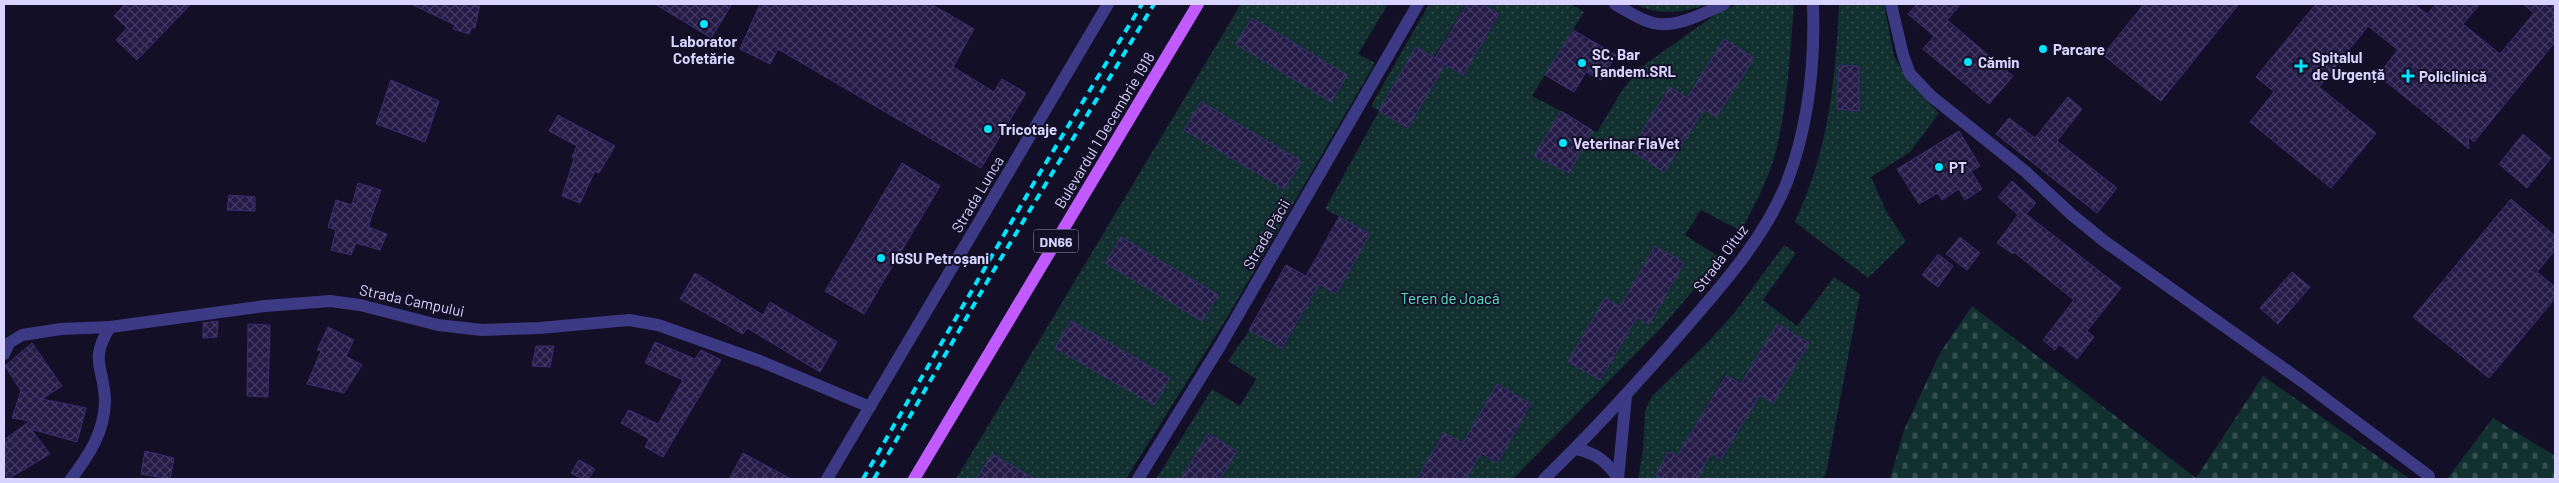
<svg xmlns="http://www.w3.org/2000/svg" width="2559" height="483" font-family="Barlow,sans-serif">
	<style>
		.grass { fill: url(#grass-dots); fill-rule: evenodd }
		.cemetery { fill: url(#cemetery-stones) }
		.building { fill: url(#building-cross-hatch); stroke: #3b2d73 }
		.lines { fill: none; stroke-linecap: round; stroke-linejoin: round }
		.minor { stroke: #3d3a85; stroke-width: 12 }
		.major { stroke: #c25bff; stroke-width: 12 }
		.rail { stroke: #00e5ff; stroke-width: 4; stroke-dasharray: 8 6; stroke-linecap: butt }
		.poi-dot { fill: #00e5ff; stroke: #130f26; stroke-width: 2 }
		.labels { text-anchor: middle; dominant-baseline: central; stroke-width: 4; stroke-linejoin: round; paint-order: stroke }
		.shield { fill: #130f26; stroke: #9e99be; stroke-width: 1 }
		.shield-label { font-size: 14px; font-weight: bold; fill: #d9d4ff }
		.poi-label { font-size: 15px; font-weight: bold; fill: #d9d4ff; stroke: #130f26; text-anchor: start }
		.street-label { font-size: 15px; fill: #d9d4ff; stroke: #130f26 }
		.park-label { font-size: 15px; fill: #5fe0c0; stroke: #130f26 }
	</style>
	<defs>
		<pattern id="grass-dots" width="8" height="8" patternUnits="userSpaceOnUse" patternTransform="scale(1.25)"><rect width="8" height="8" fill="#12302f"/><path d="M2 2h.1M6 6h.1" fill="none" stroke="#344d4e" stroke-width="1.8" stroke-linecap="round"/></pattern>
		<pattern id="cemetery-stones" width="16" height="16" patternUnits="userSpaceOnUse" patternTransform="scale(1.25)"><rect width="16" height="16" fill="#12302f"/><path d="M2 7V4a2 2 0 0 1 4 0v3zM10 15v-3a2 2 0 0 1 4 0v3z" fill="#344d4e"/></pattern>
		<pattern id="building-cross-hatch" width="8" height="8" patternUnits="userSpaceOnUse" patternTransform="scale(1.25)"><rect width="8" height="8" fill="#241b47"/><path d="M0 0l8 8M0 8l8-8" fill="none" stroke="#433b63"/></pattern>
	</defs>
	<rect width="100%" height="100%" fill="#130f26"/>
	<g class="grass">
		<polygon points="1241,4 1388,4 1358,54 1375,63 1228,316 1126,479 956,479"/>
		<polygon points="1429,4 1466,4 1434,57 1416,48 1379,111 1371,106"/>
		<path d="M1484 4H1571L1584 12 1532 96 1561 111 1534 156 1568 173 1592 130 1597 132 1623 89 1640 68 1716 14 1737 4H1794C1790 53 1788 103 1776 151 1769 179 1754 206 1741 231L1701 210 1685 235 1721 258 1661 328 1513 479H1466L1480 454 1497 463 1531 406 1497 384 1463 443 1443 433 1417 479H1220L1237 451 1209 434 1181 479H1156L1212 389 1240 406 1256 379 1228 361 1250 329 1283 348 1319 285 1336 294 1370 234 1325 209 1379 111 1407 128 1445 65 1463 75 1500 14ZM1655 246 1684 263 1649 324 1637 317 1601 380 1569 363 1620 307Z"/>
		<path d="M1636 4H1709C1685 12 1659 17 1636 4Z"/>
		<path d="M1839 4H1884L1894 56 1909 82 1939 113 1910 152 1871 177 1887 213 1906 241 1868 278 1795 222C1829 147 1835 85 1839 4Z"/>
		<path d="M1784 245 1796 253 1763 300 1797 326 1834 277 1860 294 1826 474 1822 479H1697L1702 469 1668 451 1656 475 1664 479H1638L1643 451 1645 411 1652 396 1709 341 1735 312ZM1777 324 1809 343 1773 403 1759 395 1721 459 1687 439 1725 374 1741 383Z"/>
	</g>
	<g class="cemetery">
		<polygon points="1972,306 2196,478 2263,376 2410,479 1890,479 1904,430 1940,353"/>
		<polygon points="2493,418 2555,456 2555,479 2447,479"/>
	</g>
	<g class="building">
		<polygon points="125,4 191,4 137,60 116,40 127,28 114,16"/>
		<polygon points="411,4 480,4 475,28 472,27 469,34 453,29 455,25"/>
		<polygon points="655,4 732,4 711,38"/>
		<polygon points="760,4 931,4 974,29 953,67 994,92 1002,79 1026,93 981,168 778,49 770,64 740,49"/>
		<polygon points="1467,4 1483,4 1499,14 1463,75 1435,58"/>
		<polygon points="1917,4 1961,4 1947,20 2013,76 1989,104 1923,49 1934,36 1908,14"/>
		<polygon points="2144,4 2239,4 2161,101 2103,55"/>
		<polygon points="2316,4 2414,4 2427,14 2436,4 2480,4 2463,24 2500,54 2534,13 2523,4 2555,4 2555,42 2474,142 2468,136 2469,149 2378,75 2398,50 2368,26 2319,87 2376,133 2331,188 2250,122 2274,92 2256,77"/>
		<polygon points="1252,18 1347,75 1331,102 1236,44"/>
		<polygon points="1573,30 1616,55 1601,80 1586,72 1574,92 1545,75"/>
		<polygon points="1724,39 1754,58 1716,117 1704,109 1664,172 1630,150 1670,87 1687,98"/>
		<polygon points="1416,47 1445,64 1408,128 1379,111"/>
		<polygon points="1839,65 1859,66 1859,111 1837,109"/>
		<polygon points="391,80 439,101 425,142 376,124"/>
		<polygon points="2068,97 2082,109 2057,141 2117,188 2097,213 1996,134 2009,118 2035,138"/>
		<polygon points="1201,102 1301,161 1284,189 1184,130"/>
		<polygon points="1561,111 1592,130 1569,173 1534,156"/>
		<polygon points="558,115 615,146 599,173 595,171 580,203 562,196 574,159 572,157 577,146 549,131"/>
		<polygon points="1959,131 1980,166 1971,171 1982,189 1965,200 1959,189 1942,200 1938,193 1919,204 1897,169"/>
		<polygon points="2523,134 2551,158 2527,188 2499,164"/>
		<polygon points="902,163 940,186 864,314 825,291"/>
		<polygon points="2012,181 2036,203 2026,214 2121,288 2087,331 2094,337 2077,359 2059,344 2055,350 2043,340 2074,300 2014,252 2013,254 1997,243 2018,215 1998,197"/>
		<polygon points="358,183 381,190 368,227 387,234 380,250 356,243 351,255 331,250 336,230 328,227 336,200 352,205"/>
		<polygon points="229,195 255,197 255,211 227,210"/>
		<polygon points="2511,199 2555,236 2555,250 2537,272 2555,287 2555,298 2489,378 2413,317"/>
		<polygon points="1339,217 1370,234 1336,294 1319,284 1282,348 1249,330 1286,265 1306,276"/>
		<polygon points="1121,237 1218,295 1202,321 1105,263"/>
		<polygon points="1960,237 1980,253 1967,270 1946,254"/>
		<polygon points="1655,246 1684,263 1649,324 1637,317 1600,380 1568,362 1605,298 1620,307"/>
		<polygon points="1938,254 1953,266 1938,287 1922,275"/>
		<polygon points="2292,272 2310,287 2278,324 2260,308"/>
		<polygon points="695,273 763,315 770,302 837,342 820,372 747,328 743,334 680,299"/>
		<polygon points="218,321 217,337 203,338 203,323"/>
		<polygon points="1071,321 1170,378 1154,405 1055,348"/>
		<polygon points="248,324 270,325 268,397 247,396"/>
		<polygon points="1777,324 1809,343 1773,403 1760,395 1721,459 1711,453 1697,479 1664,479 1656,475 1668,452 1677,456 1726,375 1741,384"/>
		<polygon points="328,327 354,340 346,356 362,365 344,393 307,384 321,351 317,350"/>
		<polygon points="655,342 695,359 701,350 721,360 663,457 645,447 649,439 621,423 629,410 658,424 683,380 645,363"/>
		<polygon points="32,343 62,386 42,399 86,408 77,442 31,429 50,454 8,479 4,472 4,440 30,421 12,418 21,391 5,366"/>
		<polygon points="536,346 554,346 550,367 532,366"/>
		<polygon points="1497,384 1531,404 1497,463 1481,453 1466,479 1417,479 1444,433 1463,443"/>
		<polygon points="1208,434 1237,451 1220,479 1181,479"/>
		<polygon points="145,451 174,458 170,479 141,474"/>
		<polygon points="743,453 791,479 729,479"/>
		<polygon points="992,454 1035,479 976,479"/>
		<polygon points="579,460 595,469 588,479 582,479 571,473"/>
	</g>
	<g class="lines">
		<g class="minor">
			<path d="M1615 4C1627 11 1640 20 1653 23 1676 29 1704 13 1724 4"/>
			<polyline points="1891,4 1903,55 1910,74 1931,96 2026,172 2071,214 2104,241 2303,382 2429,476"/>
			<polyline points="4,354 9,343 22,335 61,329 110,327 265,306 330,301 360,305 438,325 482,330 539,328 629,320 658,325 760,361 870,407"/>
			<path d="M1576 449C1596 453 1606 461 1618 478"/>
			<path d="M71 479C89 455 104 433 105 402 105 369 88 361 110 327"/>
			<polyline points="827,479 1108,4"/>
			<polyline points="1138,479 1220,346 1418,4"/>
			<path d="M1544 479C1594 431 1640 380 1686 327 1724 283 1765 237 1787 182 1808 127 1815 63 1813 4"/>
			<polyline points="1618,479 1626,396"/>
		</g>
		<polyline class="major" points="914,479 1198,4"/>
		<g class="rail">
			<polyline points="863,479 1038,176 1142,4"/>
			<polyline points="874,479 991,275 1154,4"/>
		</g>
	</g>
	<g class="poi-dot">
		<circle cx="704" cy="24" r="5"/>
		<circle cx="2043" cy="49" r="5"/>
		<circle cx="1968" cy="62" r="5"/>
		<circle cx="1582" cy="63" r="5"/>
		<path d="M2298.5 58.5h5v5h5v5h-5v5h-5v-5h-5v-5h5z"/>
		<path d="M2405.5 68.5h5v5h5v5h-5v5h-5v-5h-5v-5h5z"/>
		<circle cx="988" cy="129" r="5"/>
		<circle cx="1563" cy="143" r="5"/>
		<circle cx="1939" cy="167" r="5"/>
		<circle cx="881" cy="258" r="5"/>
	</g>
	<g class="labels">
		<rect class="shield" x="1033.5" y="229.5" width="45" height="23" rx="4"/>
		<g class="shield-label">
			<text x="1056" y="241">DN66</text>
		</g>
		<g class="poi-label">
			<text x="704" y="41" text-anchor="middle">Laborator<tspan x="704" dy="17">Cofetărie</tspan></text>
			<text x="2053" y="49">Parcare</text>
			<text x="1592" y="54">SC. Bar<tspan x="1592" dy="17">Tandem.SRL</tspan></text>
			<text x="2312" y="57">Spitalul<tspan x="2312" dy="17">de Urgență</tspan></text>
			<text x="1978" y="62">Cămin</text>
			<text x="2419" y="76">Policlinică</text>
			<text x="998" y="129">Tricotaje</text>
			<text x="1573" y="143">Veterinar FlaVet</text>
			<text x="1949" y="167">PT</text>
			<text x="891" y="258">IGSU Petroșani</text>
		</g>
		<g class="street-label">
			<text transform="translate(1104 130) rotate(-59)">Bulevardul 1 Decembrie 1918</text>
			<text transform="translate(977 194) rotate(-59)">Strada Lunca</text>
			<text transform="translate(1266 234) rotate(-60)">Strada Păcii</text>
			<text transform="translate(1720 258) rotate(-53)">Strada Oituz</text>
			<text transform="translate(412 300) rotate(12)">Strada Campului</text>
		</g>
		<g class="park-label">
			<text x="1450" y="298">Teren de Joacă</text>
		</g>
	</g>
	<rect width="2559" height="483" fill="none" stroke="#d9d4ff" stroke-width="10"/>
</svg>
